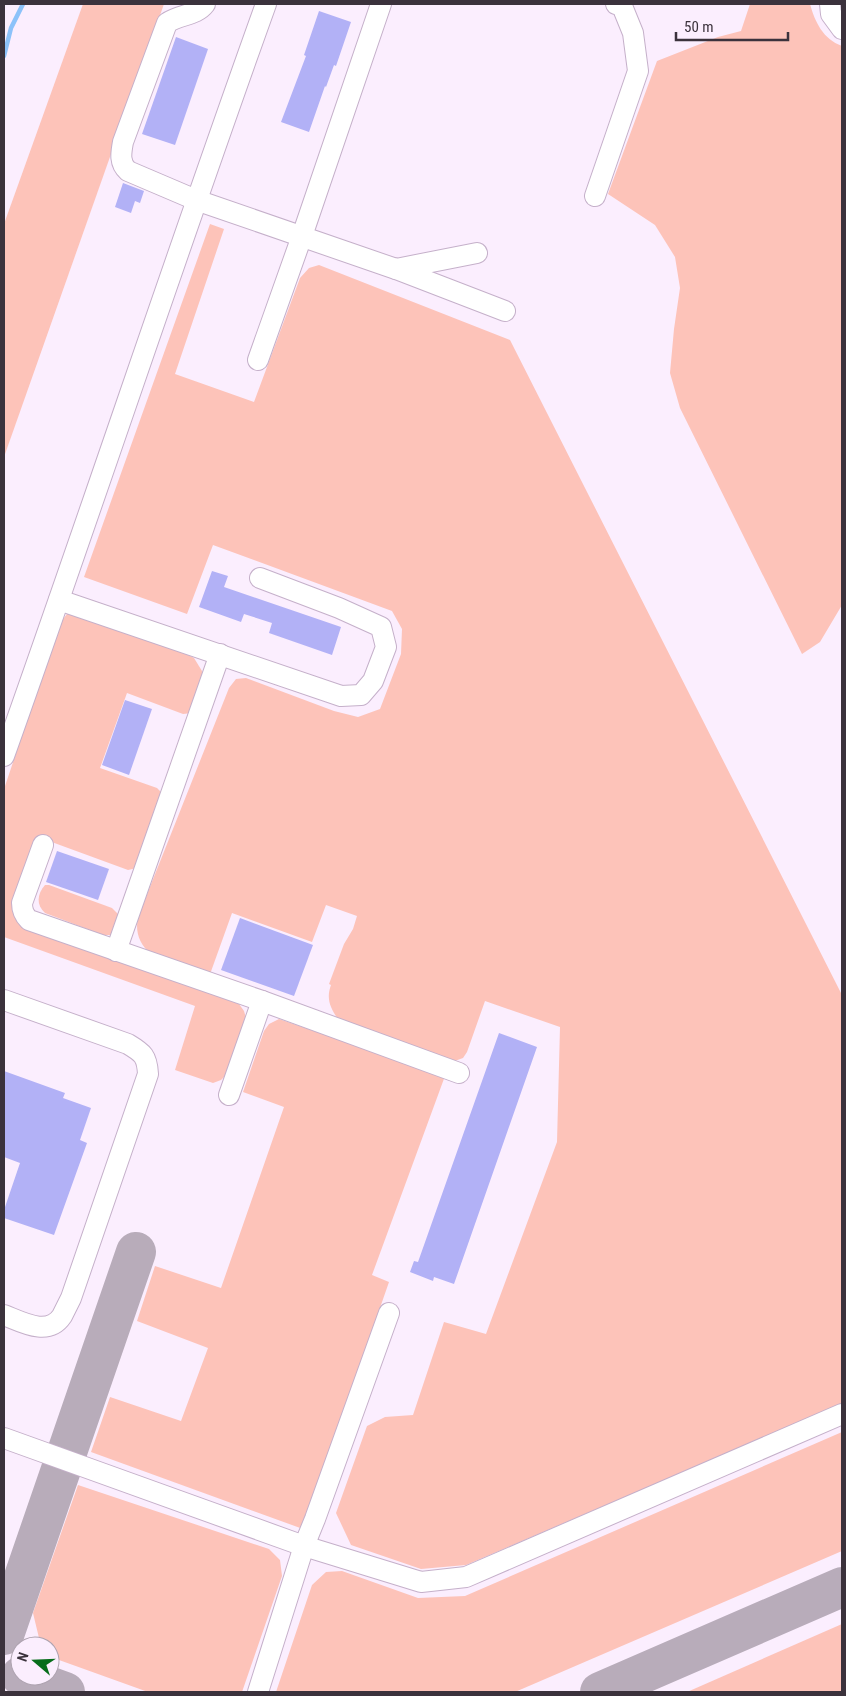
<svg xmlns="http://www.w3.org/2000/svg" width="846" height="1696" font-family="'Roboto Condensed',sans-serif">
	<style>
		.green { fill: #fdc3b9 }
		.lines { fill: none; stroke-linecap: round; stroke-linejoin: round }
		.stream { stroke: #8cc2fa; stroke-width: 4.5 }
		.taxiway { stroke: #b8acba; stroke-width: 40 }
		.building { fill: #b2b1f6 }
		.minor-casing { stroke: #c5b0ca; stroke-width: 22 }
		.minor { stroke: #fff; stroke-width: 20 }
	</style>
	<rect width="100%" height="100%" fill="#fbeefe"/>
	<g class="green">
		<polygon points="83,4 164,4 4,457 4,224"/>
		<path d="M750 4H810C815 22 823 39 842 46V605L820 642 802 654 680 408 670 373 674 329 680 288 675 257 655 225 608 194 657 61 718 37 741 31Z"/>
		<path d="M210 224 224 229 175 374 254 402 300 278 309 268 319 265 510 340 842 995V1404L466 1565 421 1569 351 1545 336 1513 367 1426 385 1417 413 1415 444 1322 486 1334 557 1142 560 1027 485 1001 467 1052 463 1058 452 1062 338 1019C330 1008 326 998 331 985L329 984 344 944 353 929 357 916 326 905 312 942 232 913 209 977 151 954C139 944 135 932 138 917L229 688 236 679 246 678 334 711 358 717 380 709 401 654 402 629 392 611 213 545 187 614 84 577Z"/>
		<polygon points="76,612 177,649 194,658 202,671 205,685 192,713 183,714 127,693 100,768 157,788 162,793 137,868 128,870 38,837 25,927 239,1004 244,1011 246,1018 227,1074 221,1080 213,1083 175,1070 195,1006 4,937 4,789 60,623 67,614"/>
		<path d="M45 885H49L112 908 120 916 113 935H103L45 913C36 905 37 894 45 885Z"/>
		<polygon points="279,1019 445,1076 372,1275 389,1282 303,1529 91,1452 110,1397 181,1421 208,1348 137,1321 155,1266 221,1288 284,1107 243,1092 264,1031 269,1024"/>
		<polygon points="842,1432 842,1551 515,1692 276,1692 312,1585 326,1572 342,1571 418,1598 465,1596"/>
		<polygon points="78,1485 269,1549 280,1560 282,1576 242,1692 148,1692 59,1660 50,1650 50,1646 46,1646 39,1638 33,1613"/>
		<polygon points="842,1624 842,1692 687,1692"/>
	</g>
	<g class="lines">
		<polyline class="stream" points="4,56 11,28 23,4"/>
		<g class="taxiway">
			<polyline points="4,1635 136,1252"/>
			<polyline points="21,1676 65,1692"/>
			<polyline points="600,1692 842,1587"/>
		</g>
	</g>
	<g class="building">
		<polygon points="319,11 351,22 336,66 334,65 326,87 325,86 309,132 281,122 306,56 304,55"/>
		<polygon points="176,37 208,49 175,145 142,134"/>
		<polygon points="123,183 144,191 140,203 135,201 131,213 115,207"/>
		<polygon points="212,571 228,576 224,587 341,627 332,655 269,633 272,623 244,614 241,622 199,607"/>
		<polygon points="125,700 152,709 129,775 102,765"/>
		<polygon points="57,851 109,869 98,900 46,882"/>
		<polygon points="240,918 313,945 294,996 221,970"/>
		<polygon points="499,1033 537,1047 454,1284 434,1277 433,1281 410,1272 414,1261 418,1262"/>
		<polygon points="4,1071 65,1093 63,1098 91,1108 80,1140 87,1143 54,1235 4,1218 4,1210 20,1163 4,1157"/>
	</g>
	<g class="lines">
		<g class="minor-casing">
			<g id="minor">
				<path d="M205 4C196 16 180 14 167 23L123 142C121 153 119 163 128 171L196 200 396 269 477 253"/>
				<polyline points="830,4 831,14 842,29"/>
				<polyline points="595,196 638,71 633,33 622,6 616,4"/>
				<polyline points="396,269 505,311"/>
				<polyline points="258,360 302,236 381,4"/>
				<polyline points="59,600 341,696 361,695 373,681 386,647 381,627 339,608 260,578"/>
				<path d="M4 756C93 506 176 254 266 4"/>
				<path d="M43 845 22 903C22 911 24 915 29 920L262 1001 459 1073"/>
				<polyline points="116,951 220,654"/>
				<path d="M4 1000 128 1044C143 1053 147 1056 148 1074L71 1298C68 1304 65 1310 62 1316 48 1337 22 1322 4 1315"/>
				<polyline points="229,1095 262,1001"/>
				<polyline points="4,1438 304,1546 421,1582 466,1577 842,1414"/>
				<polyline points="258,1692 304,1546 315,1519 389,1313"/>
			</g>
		</g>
		<use href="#minor" class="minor"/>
	</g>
	<rect width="846" height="1696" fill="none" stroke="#3b323c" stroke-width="10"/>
	<g transform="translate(35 1661) rotate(289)"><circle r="24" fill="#fbeefe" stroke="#aea3b0"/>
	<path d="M0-4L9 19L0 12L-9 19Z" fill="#076d1b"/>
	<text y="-8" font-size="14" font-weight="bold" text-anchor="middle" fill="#3b323c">N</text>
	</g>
	<path d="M676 32v8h112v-8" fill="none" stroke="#3b323c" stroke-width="2.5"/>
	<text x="684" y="32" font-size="15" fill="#3b323c" stroke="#fbeefe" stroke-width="4" paint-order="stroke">50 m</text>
</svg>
